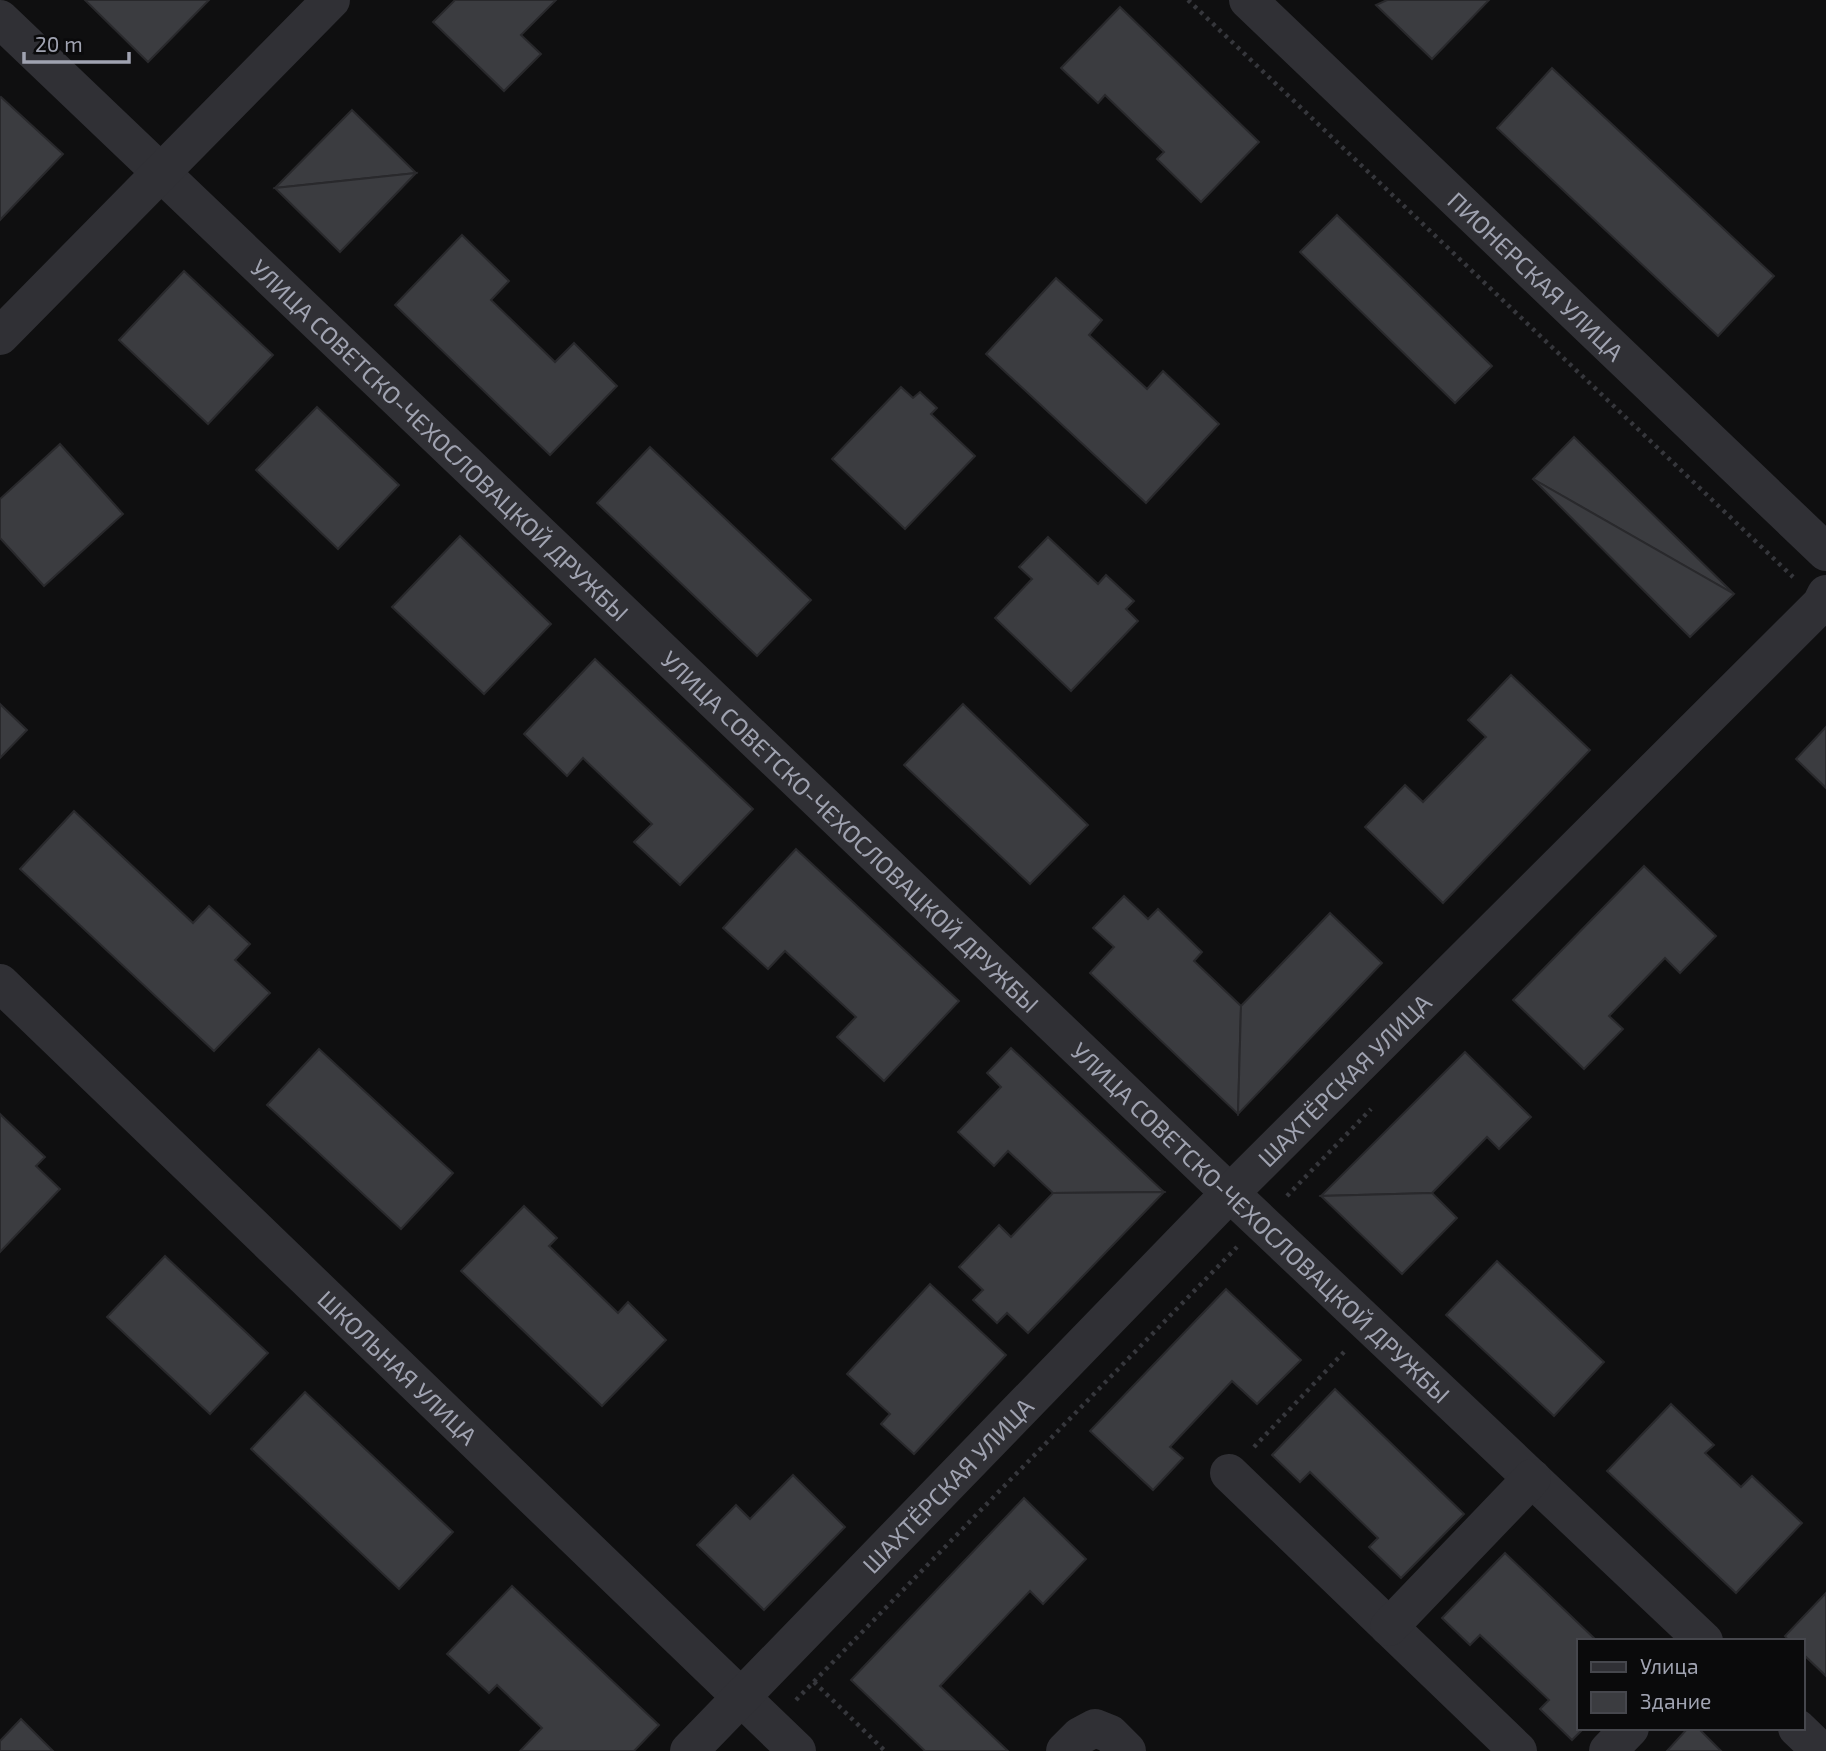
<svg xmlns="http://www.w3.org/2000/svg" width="1826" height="1751" font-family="'Exo 2',sans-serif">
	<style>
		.building { fill: #3b3c40; stroke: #29292c; stroke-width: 2 }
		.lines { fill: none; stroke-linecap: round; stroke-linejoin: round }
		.path { stroke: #36373c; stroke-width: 4.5; stroke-dasharray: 3.5 5; stroke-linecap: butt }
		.minor { stroke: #303035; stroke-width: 38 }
		.labels { text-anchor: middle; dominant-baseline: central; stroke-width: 5; stroke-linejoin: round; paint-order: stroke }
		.street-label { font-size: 24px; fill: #a0a3b1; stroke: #0a0a0b }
	</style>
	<rect width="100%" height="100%" fill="#0f0f10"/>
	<g class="building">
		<polygon points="85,0 209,0 148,62"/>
		<polygon points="455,0 556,0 521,35 541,54 504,91 433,22"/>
		<polygon points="1387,0 1489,0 1432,59 1376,5"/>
		<polygon points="1120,7 1259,142 1201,202 1157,159 1164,152 1105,95 1098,103 1061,68"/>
		<polygon points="1552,68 1774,276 1718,336 1497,128"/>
		<polygon points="1,97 63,154 0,220 0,98"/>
		<polygon points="352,110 416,173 275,188"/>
		<polygon points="416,173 340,252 275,188"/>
		<polygon points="1337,215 1492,366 1455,403 1300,252"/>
		<polygon points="462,235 509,281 491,300 555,362 574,343 617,386 550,455 395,305"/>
		<polygon points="184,271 273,355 208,424 119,340"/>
		<polygon points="1056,278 1102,320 1089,335 1147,389 1163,371 1219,424 1146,503 986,354"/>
		<polygon points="901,387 913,398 920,392 937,408 931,414 975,456 905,529 832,459"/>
		<polygon points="317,407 399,485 338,549 256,470"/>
		<polygon points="1574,437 1734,594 1533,479"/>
		<polygon points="60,444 123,514 44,586 0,538 0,499"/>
		<polygon points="650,447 811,600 757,656 597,503"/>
		<polygon points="1533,479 1734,594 1690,637"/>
		<polygon points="460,536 551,624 484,694 392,607"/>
		<polygon points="1048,537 1098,584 1106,575 1134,601 1126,609 1138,621 1071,691 995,618 1032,579 1019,567"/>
		<polygon points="595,659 753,809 680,885 634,842 652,824 583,758 567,776 524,734"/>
		<polygon points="1511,675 1590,750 1443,903 1365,827 1405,785 1423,802 1486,737 1468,720"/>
		<polygon points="0,704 27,730 0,758"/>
		<polygon points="963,704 1088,825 1030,884 904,765"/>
		<polygon points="1826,727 1826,788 1796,759"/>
		<polygon points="74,811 193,923 209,906 250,944 235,960 270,993 214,1051 20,869"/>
		<polygon points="796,849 959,1001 884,1081 837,1037 856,1017 785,951 768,969 723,928"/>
		<polygon points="1644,866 1716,936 1680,973 1665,958 1609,1016 1623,1029 1584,1069 1513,1000"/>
		<polygon points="1124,896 1148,919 1158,909 1202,952 1194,961 1241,1006 1238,1114 1090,973 1114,947 1093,928"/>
		<polygon points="1330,913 1382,963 1238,1114 1241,1006"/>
		<polygon points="1011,1048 1164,1192 1053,1193 1008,1151 994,1166 958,1132 1001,1087 987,1073"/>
		<polygon points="319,1049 453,1173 401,1229 267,1105"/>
		<polygon points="1465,1052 1531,1117 1499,1149 1487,1137 1432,1193 1321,1196"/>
		<polygon points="0,1114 45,1157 36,1166 60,1189 0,1252"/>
		<polygon points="1164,1192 1028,1333 1007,1313 997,1323 973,1300 983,1290 959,1267 999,1225 1011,1237 1053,1193"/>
		<polygon points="1432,1193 1457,1218 1402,1274 1321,1196"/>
		<polygon points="524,1206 557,1238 549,1246 618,1313 628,1302 666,1340 602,1406 461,1271"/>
		<polygon points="165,1256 268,1353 210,1414 107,1317"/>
		<polygon points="1497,1261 1604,1362 1554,1416 1446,1315"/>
		<polygon points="930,1284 1006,1355 914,1454 881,1424 890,1414 847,1374"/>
		<polygon points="1226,1289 1301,1360 1257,1404 1232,1381 1170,1447 1183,1458 1153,1490 1090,1431"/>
		<polygon points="1335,1389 1464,1514 1401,1578 1369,1547 1378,1538 1310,1472 1300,1482 1272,1455"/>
		<polygon points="305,1392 453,1532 399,1589 251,1449"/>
		<polygon points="1671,1404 1714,1445 1705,1453 1741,1487 1752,1476 1802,1523 1736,1593 1607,1471"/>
		<polygon points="793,1475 845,1527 764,1610 697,1545 736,1505 750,1519"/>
		<polygon points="1024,1498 1086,1559 1043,1604 1030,1591 940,1686 1008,1751 925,1751 851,1680"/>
		<polygon points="1505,1553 1597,1641 1579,1641 1579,1728 1584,1728 1572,1740 1540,1709 1549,1700 1480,1635 1470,1645 1442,1618"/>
		<polygon points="512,1586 659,1725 634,1751 520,1751 542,1728 497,1685 489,1693 447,1654"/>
		<polygon points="1826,1593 1826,1676 1803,1654 1803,1641 1789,1641 1785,1636"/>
		<polygon points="21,1719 53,1751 0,1751 0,1741"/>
		<polygon points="1688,1728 1698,1728 1721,1751 1667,1751"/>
	</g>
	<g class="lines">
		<g class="path">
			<polyline points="1188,0 1793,577"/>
			<polyline points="1287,1196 1371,1109"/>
			<polyline points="1254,1447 1344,1352"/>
			<polyline points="814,1682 885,1751"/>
			<polyline points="796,1700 1237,1247"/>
		</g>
		<g class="minor">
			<path id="s1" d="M1248 0 1826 552"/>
			<path id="s2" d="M0 19 1230 1193 1704 1641"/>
			<polyline points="0,336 331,0"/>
			<path id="s3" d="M0 983 797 1751"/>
			<polyline points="1229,1473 1518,1751"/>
			<polyline points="1389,1627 1532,1478"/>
			<polyline points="1797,1728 1821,1751"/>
			<path id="s4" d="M689 1751 1230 1193 1821 604 1826 594"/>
			<polyline points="1065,1751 1080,1736 1095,1728 1110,1734 1127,1751"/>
			<polyline points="1608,1751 1630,1728"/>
		</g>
	</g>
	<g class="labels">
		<g class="street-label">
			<text stroke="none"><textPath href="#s1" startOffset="399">ПИОНЕРСКАЯ УЛИЦА</textPath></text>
			<text stroke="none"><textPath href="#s2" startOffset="609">УЛИЦА СОВЕТСКО-ЧЕХОСЛОВАЦКОЙ ДРУЖБЫ</textPath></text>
			<text stroke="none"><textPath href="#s2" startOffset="1176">УЛИЦА СОВЕТСКО-ЧЕХОСЛОВАЦКОЙ ДРУЖБЫ</textPath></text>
			<text stroke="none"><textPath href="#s4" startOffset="938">ШАХТЁРСКАЯ УЛИЦА</textPath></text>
			<text stroke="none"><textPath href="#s2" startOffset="1743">УЛИЦА СОВЕТСКО-ЧЕХОСЛОВАЦКОЙ ДРУЖБЫ</textPath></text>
			<text stroke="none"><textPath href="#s3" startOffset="553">ШКОЛЬНАЯ УЛИЦА</textPath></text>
			<text stroke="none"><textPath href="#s4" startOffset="371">ШАХТЁРСКАЯ УЛИЦА</textPath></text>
		</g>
	</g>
	<rect x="1577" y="1639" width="228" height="91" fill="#0a0a0b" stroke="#46474d" stroke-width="2"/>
	<rect x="1591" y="1662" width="35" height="10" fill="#303035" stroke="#46474d" stroke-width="2"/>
	<text x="1640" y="1674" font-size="21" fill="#a0a3b1">Улица</text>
	<rect x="1591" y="1692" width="35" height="21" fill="#3b3c40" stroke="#46474d" stroke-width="2"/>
	<text x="1640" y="1709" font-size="21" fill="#a0a3b1">Здание</text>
	<path d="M24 52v10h105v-10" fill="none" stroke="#a0a3b1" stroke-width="3.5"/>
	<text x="35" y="52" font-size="21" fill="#a0a3b1" stroke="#0a0a0b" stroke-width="5" paint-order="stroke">20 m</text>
</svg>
